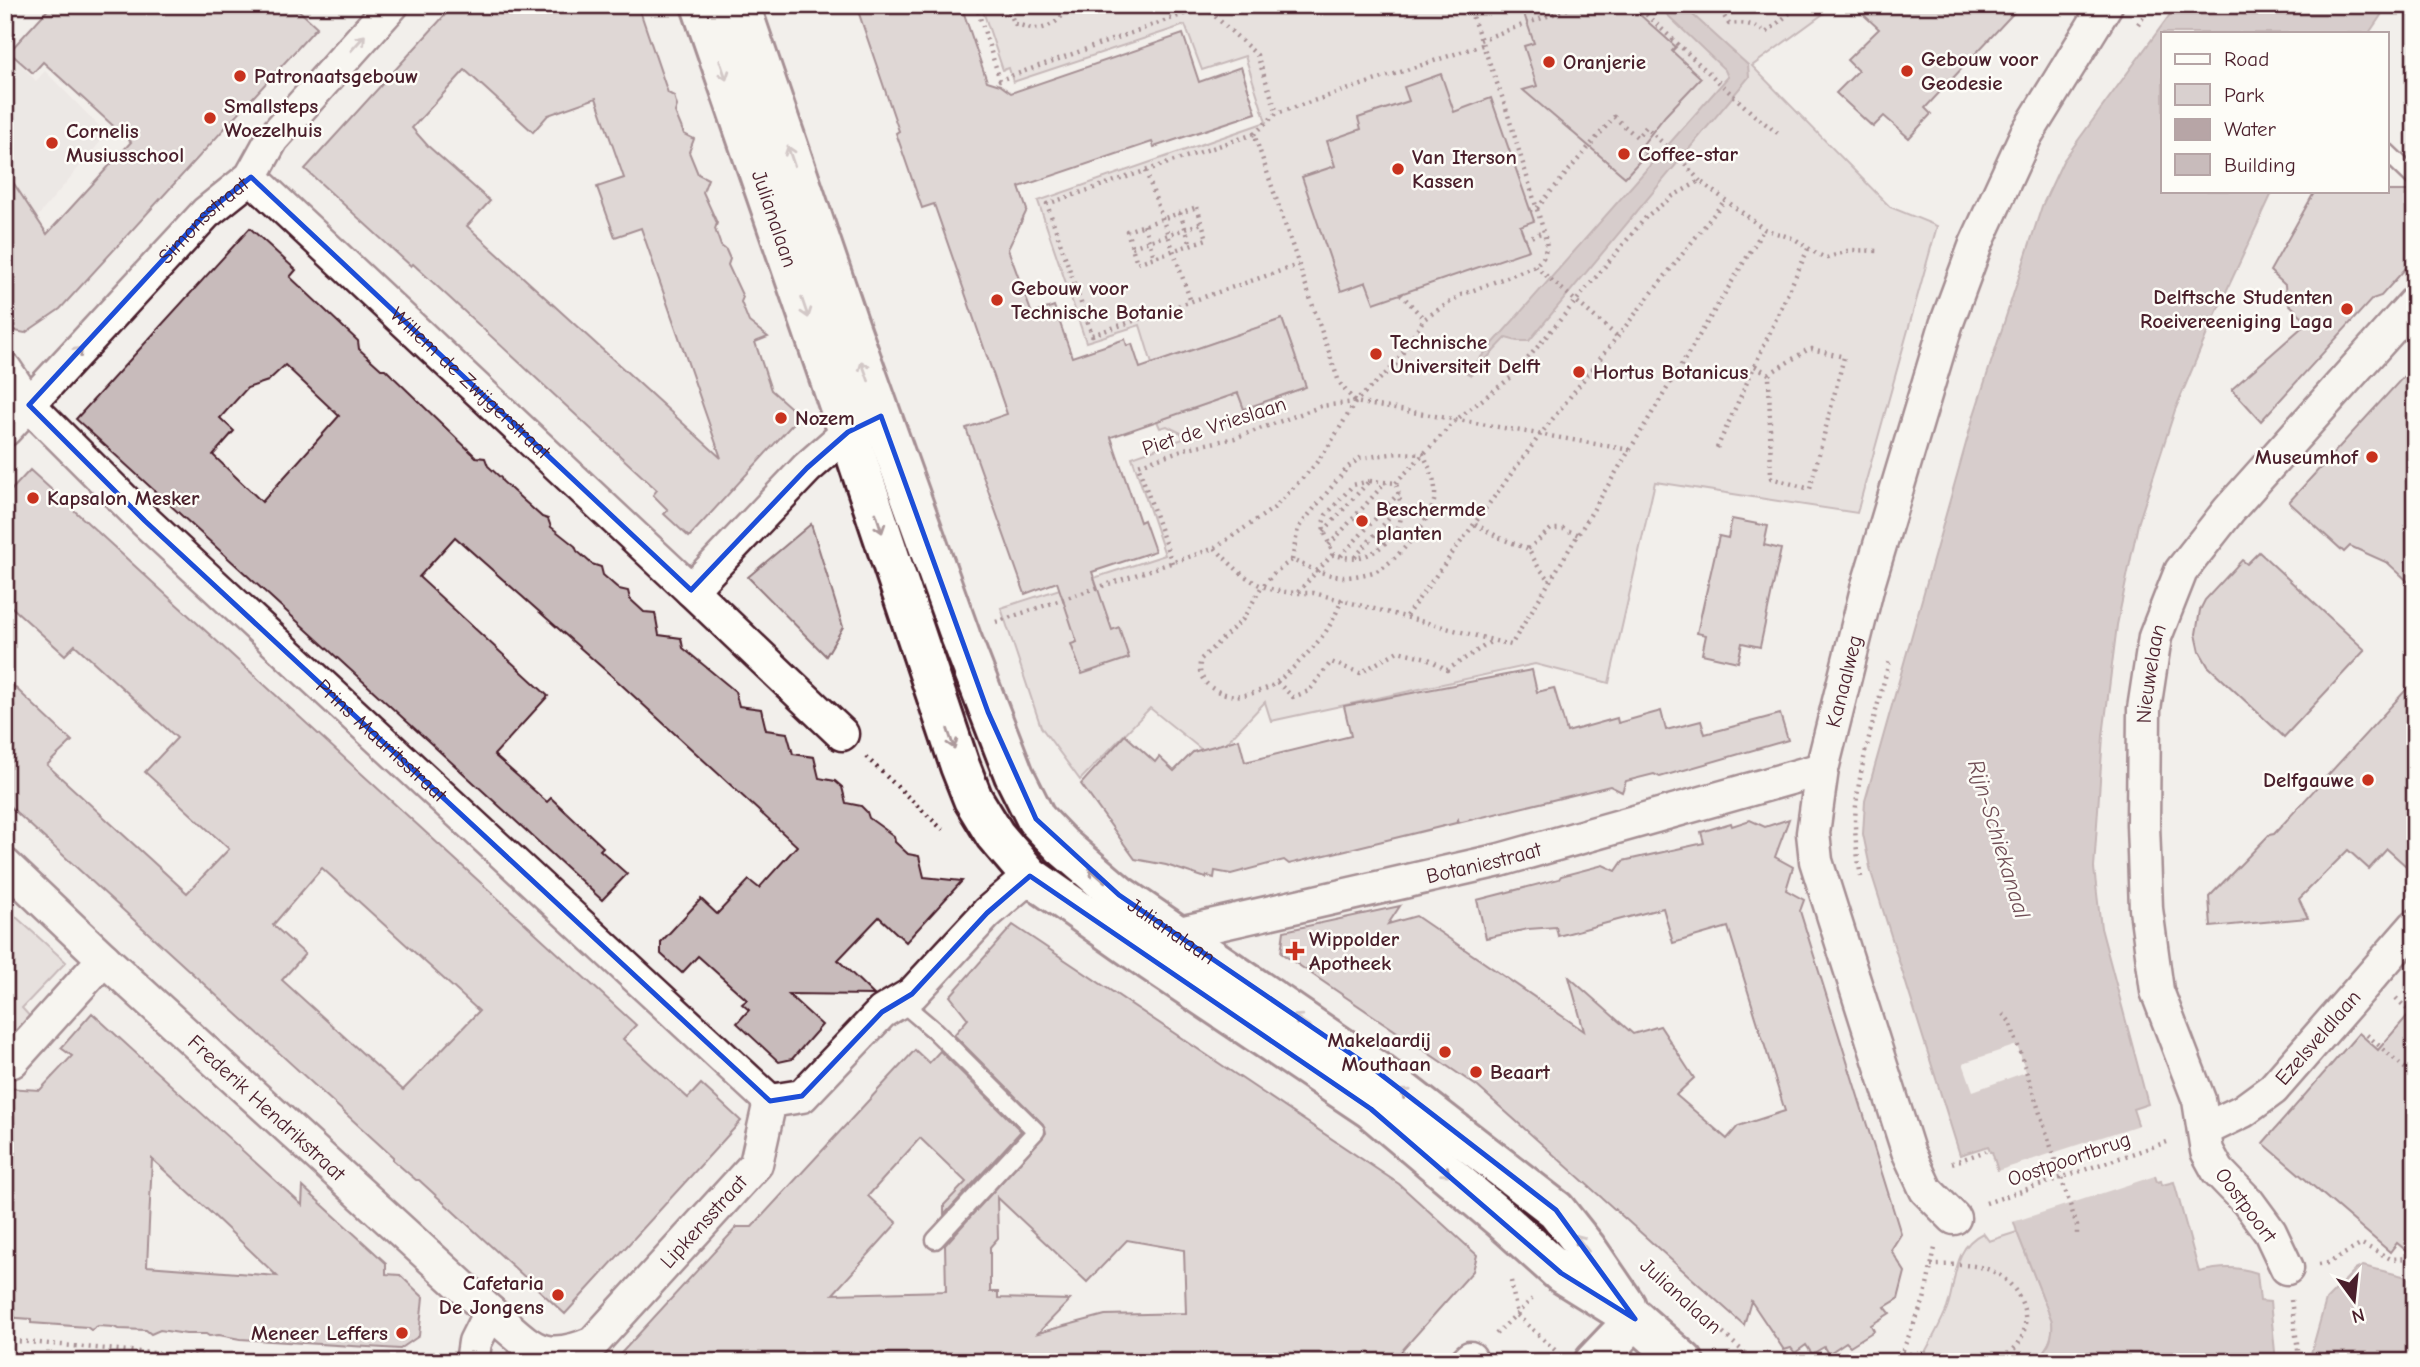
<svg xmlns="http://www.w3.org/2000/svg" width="2420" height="1367" font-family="'Comic Neue',sans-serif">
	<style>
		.built { fill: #e5dfdd }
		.green { fill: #d9d0cf; stroke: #92787d; stroke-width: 2 }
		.water { fill: #b7a5a6; stroke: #8b6f75; stroke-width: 2 }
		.pier { fill: #f2efeb }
		.building { fill: #c8bbbb; stroke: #4a1f2b; stroke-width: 2; fill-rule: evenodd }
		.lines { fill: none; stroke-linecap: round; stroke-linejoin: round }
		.service-casing { stroke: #4a1f2b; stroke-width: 21 }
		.minor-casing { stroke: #4a1f2b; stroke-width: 37 }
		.secondary-casing { stroke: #4a1f2b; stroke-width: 44 }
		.path { stroke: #4a1f2b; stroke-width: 4.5; stroke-dasharray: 2 5; stroke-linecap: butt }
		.service { stroke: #fdfcf7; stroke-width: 16 }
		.minor { stroke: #fdfcf7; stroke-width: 32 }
		.secondary { stroke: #fdfcf7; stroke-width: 38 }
		.oneway { stroke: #ac999b }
		.marked { fill: none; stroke: #1d4ed8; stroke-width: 5; stroke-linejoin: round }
		.poi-dot { fill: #c8321e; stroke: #fdfcf7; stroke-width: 2.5 }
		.labels { text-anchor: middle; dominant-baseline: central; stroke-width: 5; stroke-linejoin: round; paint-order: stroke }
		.poi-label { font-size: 21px; font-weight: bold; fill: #4a1f2b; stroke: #fdfcf7; text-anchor: start }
		.street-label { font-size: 21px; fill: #4a1f2b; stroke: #fdfcf7 }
		.water-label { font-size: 23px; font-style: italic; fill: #704e56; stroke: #fdfcf7 }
	</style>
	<rect width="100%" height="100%" fill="#f2efeb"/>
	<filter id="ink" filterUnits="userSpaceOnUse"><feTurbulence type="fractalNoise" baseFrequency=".0143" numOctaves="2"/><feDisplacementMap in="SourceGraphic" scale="14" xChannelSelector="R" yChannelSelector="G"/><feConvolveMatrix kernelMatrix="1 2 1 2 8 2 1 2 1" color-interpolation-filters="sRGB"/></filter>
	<g filter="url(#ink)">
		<polygon class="built" points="5,47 36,81 45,71 107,134 38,216 5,237"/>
		<g class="green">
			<polygon points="981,5 1831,5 1823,14 1752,66 1890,207 1937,226 1857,513 1655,482 1609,683 1535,664 1271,721 1265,702 1212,758 1150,708 1080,780 1041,727 1001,608 1165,555 1132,457 1183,439 1181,433 1167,426 1160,428 1157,421 1238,393 1244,409 1305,387 1282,319 1152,364 1140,325 1086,342 1038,201 1266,122 1245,56 1202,70 1185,25 1013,82 1009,68 1003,70"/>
			<polygon points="811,524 843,627 826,656 748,577"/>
			<polygon points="5,907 66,962 22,1008 33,1020 14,1041 5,1044"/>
			<path d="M2017 1232 2052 1321C2054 1340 2047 1348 2035 1362H1920C1929 1344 1940 1326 1947 1308 1957 1280 1952 1248 1983 1233L1989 1241Z"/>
		</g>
		<g class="water">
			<polygon points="1657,5 1682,5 1748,65 1749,77 1529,341 1517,341 1506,338 1471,375 1467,373 1728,77 1725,70"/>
			<path d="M2177 5H2388L2369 33H2163V191H2273L2211 324 2175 410 2138 524 2117 625 2103 736 2094 868 2101 928 2148 1104 2133 1109 2157 1182 2161 1181 2162 1185 2174 1182 2199 1272C2220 1267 2236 1266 2257 1273L2260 1301 2270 1302 2276 1362H2035C2047 1348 2054 1340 2052 1321L2017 1232 1992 1152H1990L1988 1146 1960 1155 1871 872 1863 834 1865 801 1974 415 2042 206 2063 161Z"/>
			<polygon points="2363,1266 2415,1279 2415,1362 2304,1362 2310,1357 2326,1300 2355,1270"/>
		</g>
		<g class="pier">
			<polygon points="2017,1045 2026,1072 1973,1091 1963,1063"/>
			<polygon points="2142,1124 2158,1175 2013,1222 2009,1219 1996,1177 1997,1171"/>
		</g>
		<g class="building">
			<polygon points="52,5 293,5 317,27 60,309 25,333 5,329 5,170 47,234 131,142 43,62 33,73 9,52"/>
			<path d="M454 5H638L668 93 674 96 677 106 675 112 684 134 694 139 689 152 698 174 708 179 703 192 717 223 715 229 721 246 726 250 730 259 728 265 743 297 741 302 749 322 768 337 755 342 771 390 800 416 689 537 664 514 668 510 653 495 657 490 413 264 411 266 305 169ZM465 70 533 132 548 115 596 98 624 178 597 187 615 237 641 228 721 458 467 226 490 201 428 146 412 128Z"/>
			<polygon points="856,5 961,5 987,81 1000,85 1011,93 1183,34 1199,82 1241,67 1256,113 1154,147 1152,142 1019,187 1027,210 1008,249 1032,314 1054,306 1072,357 1125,339 1127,346 1132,344 1140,368 1282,319 1306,387 1244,409 1238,393 1111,437 1140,522 1144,520 1155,551 1092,572 1112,630 1119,627 1129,658 1082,674 1071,644 1077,642 1057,582 1025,594 966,428 1007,414 934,204 922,208 896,133 899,131"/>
			<polygon points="1521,5 1629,5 1676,47 1672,51 1701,78 1665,116 1640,148 1646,154 1625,177 1523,90 1537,86 1524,46 1534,43"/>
			<polygon points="1853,5 2021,5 1925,108 1931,114 1909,138 1884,116 1873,127 1836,93 1858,71 1847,60 1879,29"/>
			<polygon points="1441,74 1454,112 1491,98 1534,221 1520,226 1529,250 1374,303 1366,282 1341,291 1302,177 1335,166 1327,141 1361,129 1358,118 1409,101 1404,87"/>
			<polygon points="2315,191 2415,191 2415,258 2381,296 2372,299 2261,421 2232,389 2308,322 2289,304 2286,298 2285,285 2270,271"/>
			<path d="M250 228 296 270 290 277 358 341 359 349 381 369H385L476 457 485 458 488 466 501 478 502 481 542 517 548 519 551 527 575 546 577 551 592 564 601 567 603 575 619 589 628 591 630 599 644 612 655 613 659 635 681 638 683 648 735 691 739 706 761 709 766 730 787 733 793 754 814 757 819 778 835 781 842 787 846 803 861 806 867 812 869 818 894 836 895 842 908 854 919 856 924 877 962 881 906 942 879 917 838 960 874 995 788 994 822 1025 792 1059 779 1062 737 1023 749 1010 742 1004 747 1000 698 956 682 973 661 954V942L701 899 717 914 749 880 759 888 797 846 613 677 455 537 419 577 548 696 494 755 547 802 551 798 603 847 600 850 627 874 602 900 76 419ZM285 365 339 416 262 502 213 455 234 431 220 418 247 388 268 381Z"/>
			<polygon points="2415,364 2415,588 2388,563 2350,546 2344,552 2289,502"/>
			<path d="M30 470 636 1025 623 1039 688 1098 701 1084 741 1121 565 1314 419 1180H416L393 1160V1157L5 802V678L72 741 47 765 187 893 229 849 145 772 177 738 75 645 65 655 5 601V497ZM322 868 479 1011 403 1090 282 980 305 954 273 925Z"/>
			<polygon points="1732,519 1768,526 1764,545 1781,549 1760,647 1742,643 1738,662 1702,654 1706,635 1697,633 1719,536 1728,538"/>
			<polygon points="2259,552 2365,650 2284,737 2208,666 2200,652 2196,634 2200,610 2205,600 2242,560 2247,564"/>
			<polygon points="1532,670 1537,692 1554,688 1567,732 1617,718 1618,723 1661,711 1666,730 1701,721 1705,734 1780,714 1788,740 1660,777 1654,774 1626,781 1622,792 1610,786 1458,823 1458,820 1456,823 1289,864 1284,860 1231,874 1215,871 1214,878 1207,876 1206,878 1166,865 1135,859 1081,784 1125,735 1155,762 1159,757 1174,771 1193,752 1239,739 1245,762 1351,736 1344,706"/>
			<polygon points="2415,680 2415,874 2387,849 2369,869 2348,850 2299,899 2308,918 2211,927 2209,897 2269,835 2274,834"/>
			<polygon points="1789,819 1775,857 1793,867 1786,890 1804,900 1800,911 1901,1234 1891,1250 1905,1272 1898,1299 1885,1307 1890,1313 1871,1325 1874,1331 1850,1346 1846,1342 1828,1354 1824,1347 1812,1354 1806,1345 1795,1353 1791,1348 1784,1350 1751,1301 1744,1325 1478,1087 1281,953 1284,931 1400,906 1388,924 1416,916 1584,1031 1569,977 1633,1034 1660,1026 1694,1078 1676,1095 1727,1139 1738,1126 1785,1111 1728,927 1673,943 1663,908 1558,936 1556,927 1528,929 1486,938 1477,900 1559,879 1561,876 1603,865 1616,871 1623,861 1704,843 1701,832 1731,823 1732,826 1750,820 1765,827"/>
			<path d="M1013 925 1399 1184 1477 1255 1473 1271 1392 1362H613L737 1227H752L915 1050 929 1063 940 1051 1021 1131 944 1215V1205L966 1182 920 1138 868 1196 897 1223 833 1294 946 1291 945 1245 1046 1133 1043 1124 954 1035 968 1019 950 996ZM997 1197 1087 1282 1127 1240 1184 1250 1186 1313 1105 1315 1038 1333 1070 1300 998 1298V1292H990V1247L998 1238Z"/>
			<polygon points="2415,1007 2415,1258 2397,1243 2390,1252 2263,1143 2359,1033 2378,1050"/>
			<path d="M92 1013 302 1205 303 1187 386 1263V1274L400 1275 423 1297 419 1336 400 1349 240 1339 219 1335 209 1336 206 1334H186L160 1330 151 1334 146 1330 118 1329 114 1327 98 1326 91 1330 87 1327 31 1323V1319L5 1317V1088L40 1090 72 1056 61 1048ZM152 1159 210 1212 277 1276 147 1266Z"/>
		</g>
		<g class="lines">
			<g class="service-casing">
				<g id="service">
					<polyline points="2387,152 2415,179"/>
					<polyline points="900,1001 934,1030 1036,1131 935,1240"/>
				</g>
			</g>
			<g class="minor-casing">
				<g id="minor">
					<path id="s1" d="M251 177 691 590"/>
					<path id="s2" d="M5 369 29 405 145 521 770 1101"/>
					<path id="s3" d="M5 430 206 213 251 177 272 139 392 5"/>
					<polyline points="842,734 691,590 807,468 848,432 867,422"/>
					<path id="s4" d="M5 865 104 959 490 1312 475 1342 472 1362"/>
					<path id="s5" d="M1166 945 1175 934 1500 860 1822 769"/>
					<polyline points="5,1060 12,1061 104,959"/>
					<path id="s6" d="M2204 1130 2243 1111 2273 1089 2415 926"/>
					<path id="s7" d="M1954 1218 1926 1190 1908 1151 1816 861 1813 833 1822 769 1868 585 1946 325 1976 244 2026 135 2106 5"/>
					<path id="s8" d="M2287 1268 2270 1232 2248 1202 2218 1171 2207 1151 2199 1100 2157 991 2146 909 2143 824 2144 709 2155 637 2181 571 2229 510 2415 302"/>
					<path id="s9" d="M490 1312C530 1345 539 1366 593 1343L756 1164 770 1101 802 1096 882 1012 912 994 987 913 1030 876"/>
					<polyline points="1466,1362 1470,1358"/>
				</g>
			</g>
			<g class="secondary-casing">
				<g id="secondary">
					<path id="s10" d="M701 5 848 432 960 766 973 799 995 835 1030 876 1152 962 1371 1109 1500 1218 1561 1273 1635 1319 1684 1362"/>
					<path id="s11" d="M740 5 850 328 961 638 1014 775 1036 819 1062 846 1119 895 1379 1073 1556 1210 1587 1249 1626 1306"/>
					<polyline points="1594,1362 1635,1319"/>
				</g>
			</g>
			<g class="path">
				<polyline points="976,5 1000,80 1209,5"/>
				<path d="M1006 5 1015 24C1022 25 1031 29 1038 29 1052 27 1064 17 1069 5"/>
				<polyline points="1636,5 1754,115 1779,134"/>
				<path d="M1723 5 1727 9 1724 16 1729 24C1744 22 1754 24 1766 33L1792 11 1785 5"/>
				<polyline points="1205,7 1257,55 1277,113"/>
				<polyline points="2138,24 2152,5"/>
				<polyline points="1480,40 1579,5"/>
				<polyline points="1482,45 1277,113 1254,134 1339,382 1355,402 1630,450"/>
				<polyline points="1254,134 1047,204 1092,335 1298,265"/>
				<polyline points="1146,171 1191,302"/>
				<polygon points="1197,207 1207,239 1137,263 1127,231"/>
				<polyline points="1530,210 1538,207 1614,117 1637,137 1646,127 1683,162 1700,181"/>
				<polyline points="1180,213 1191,245"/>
				<polyline points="1144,225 1154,257"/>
				<polyline points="1525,239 1544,232"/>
				<polyline points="1132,247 1202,223"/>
				<polyline points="1535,266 1618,337"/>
				<polyline points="1401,294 1424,319"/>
				<polyline points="1755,366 1769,374 1771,478 1810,489 1844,357 1812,349 1807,350 1769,374"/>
				<polyline points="1717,448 1808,249"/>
				<path d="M1370 481 1396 483C1399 496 1403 509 1400 522 1398 529 1393 535 1388 540 1373 557 1354 562 1333 554L1324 531 1323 523 1326 515 1353 485Z"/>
				<polyline points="1396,483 1456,420 1514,375 1647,216 1673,196 1700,181 1764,229 1795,239 1817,254 1827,258 1850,250 1879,251"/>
				<polyline points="1475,524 1500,538 1528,549 1539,568 1551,581"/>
				<polyline points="1324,531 1369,481"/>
				<polyline points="1329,545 1386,482"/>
				<path d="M1215 548C1249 584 1264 594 1314 593L1511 645 1764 229"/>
				<polyline points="1528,549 1551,529 1564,529 1579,535"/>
				<polyline points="1341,556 1399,493"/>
				<polyline points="1355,557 1400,506"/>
				<path d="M1292 560 1298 528 1348 467 1360 458 1398 453 1423 454C1429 467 1436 480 1435 495 1434 517 1396 563 1376 571 1368 574 1352 577 1344 577 1326 576 1308 567 1292 560L1275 572 1261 588 1243 619 1201 659C1195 678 1211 692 1230 695 1242 697 1260 692 1271 686 1284 679 1321 641 1328 628 1334 619 1338 609 1342 599"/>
				<polyline points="1172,563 1138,465 1188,448 1235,438 1322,406 1355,402 1395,365 1424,319 1461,295 1535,266 1543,258 1547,246 1544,232 1504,102 1468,5"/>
				<polyline points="1298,592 1333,554"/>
				<polyline points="1406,616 1540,435 1725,200"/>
				<polyline points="996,622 1215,548 1274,508 1314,466 1328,447 1355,403"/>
				<polyline points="1277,682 1293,697 1309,691 1331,662 1360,673 1398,651 1427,658 1447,670 1492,641"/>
				<polyline points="866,757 943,830"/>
				<path d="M1861 877C1858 859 1855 841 1855 822 1856 774 1877 710 1889 662"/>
				<polyline points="2396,998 2410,1012"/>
				<polyline points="2003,1014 2010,1022 2077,1226 2077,1237"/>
				<polyline points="2367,1035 2415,1077"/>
				<polyline points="1952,1163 1986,1151"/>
				<polyline points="1986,1203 2170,1141"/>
				<polyline points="2319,1264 2328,1263 2362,1244 2391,1259 2415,1258"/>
				<path d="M1931 1265C1950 1265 1972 1263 1990 1270 2022 1284 2038 1324 2013 1350 2007 1356 2004 1360 1996 1362"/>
				<polyline points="1650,1268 1755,1362"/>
				<polyline points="1511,1281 1517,1315 1557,1352"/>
				<polyline points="2291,1300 2299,1357 2302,1362"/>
				<polyline points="1496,1334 1532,1299"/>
				<polyline points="5,1340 254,1362"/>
				<polyline points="1902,1352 1944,1362"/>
				<polyline points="1895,1362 1902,1352 1924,1300 1935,1248"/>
			</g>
			<use href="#service" class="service"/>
			<use href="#minor" class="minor"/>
			<use href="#secondary" class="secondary"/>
		</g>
		<defs><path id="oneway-shaft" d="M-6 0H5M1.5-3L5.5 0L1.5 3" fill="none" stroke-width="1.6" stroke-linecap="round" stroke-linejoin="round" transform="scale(1.75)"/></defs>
		<g class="oneway">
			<use href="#oneway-shaft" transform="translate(358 43) rotate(-48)"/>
			<use href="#oneway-shaft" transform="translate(723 70) rotate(71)"/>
			<use href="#oneway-shaft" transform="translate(791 156) rotate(-109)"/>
			<use href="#oneway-shaft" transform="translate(805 308) rotate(71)"/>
			<use href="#oneway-shaft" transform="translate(75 355) rotate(-47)"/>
			<use href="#oneway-shaft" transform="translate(865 371) rotate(-110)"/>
			<use href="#oneway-shaft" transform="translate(879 523) rotate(72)"/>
			<use href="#oneway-shaft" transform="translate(951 739) rotate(71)"/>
			<use href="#oneway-shaft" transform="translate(1097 875) rotate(-139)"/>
			<use href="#oneway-shaft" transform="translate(1302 1021) rotate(-146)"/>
			<use href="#oneway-shaft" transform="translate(1409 1096) rotate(-142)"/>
			<use href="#oneway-shaft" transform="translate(1442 1169) rotate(40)"/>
			<use href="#oneway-shaft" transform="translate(1582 1243) rotate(-128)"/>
		</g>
	</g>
	<path d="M0 0H2420V1367H0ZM251 177 691 590 807 468 848 432 881 416 988 712 1036 819 1119 895 1379 1073 1556 1210 1635 1319 1561 1273 1371 1109 1030 876 987 913 912 994 882 1012 802 1096 770 1101 145 521 29 405 206 213Z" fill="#f2efeb" fill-opacity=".55" fill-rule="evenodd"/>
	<path class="marked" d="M251 177 691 590 807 468 848 432 881 416 988 712 1036 819 1119 895 1379 1073 1556 1210 1635 1319 1561 1273 1371 1109 1030 876 987 913 912 994 882 1012 802 1096 770 1101 145 521 29 405 206 213Z"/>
	<g class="poi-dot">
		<circle cx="1549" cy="62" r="7"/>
		<circle cx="1907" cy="71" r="7"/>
		<circle cx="240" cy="76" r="7"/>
		<circle cx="210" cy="118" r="7"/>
		<circle cx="52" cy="143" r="7"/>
		<circle cx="1624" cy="154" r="7"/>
		<circle cx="1398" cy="169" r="7"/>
		<circle cx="997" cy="300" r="7"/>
		<circle cx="2347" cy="309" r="7"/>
		<circle cx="1376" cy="354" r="7"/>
		<circle cx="1579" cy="372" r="7"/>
		<circle cx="781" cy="418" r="7"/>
		<circle cx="2372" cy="457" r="7"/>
		<circle cx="33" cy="498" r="7"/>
		<circle cx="1362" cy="521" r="7"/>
		<circle cx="2368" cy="780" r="7"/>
		<path d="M1291.5 940.5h7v7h7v7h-7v7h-7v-7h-7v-7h7z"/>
		<circle cx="1445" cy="1052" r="7"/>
		<circle cx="1476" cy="1072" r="7"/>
		<circle cx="558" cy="1295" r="7"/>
		<circle cx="402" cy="1333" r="7"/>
	</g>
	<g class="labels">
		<g class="poi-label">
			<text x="1921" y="59">Gebouw voor<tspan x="1921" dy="24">Geodesie</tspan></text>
			<text x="1563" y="62">Oranjerie</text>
			<text x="254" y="76">Patronaatsgebouw</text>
			<text x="224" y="106">Smallsteps<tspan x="224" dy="24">Woezelhuis</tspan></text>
			<text x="66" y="131">Cornelis<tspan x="66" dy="24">Musiusschool</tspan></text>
			<text x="1638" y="154">Coffee-star</text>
			<text x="1412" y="157">Van Iterson<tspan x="1412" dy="24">Kassen</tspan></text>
			<text x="1011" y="288">Gebouw voor<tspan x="1011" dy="24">Technische Botanie</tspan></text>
			<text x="2333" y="297" text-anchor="end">Delftsche Studenten<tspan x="2333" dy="24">Roeivereeniging Laga</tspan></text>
			<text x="1390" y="342">Technische<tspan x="1390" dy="24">Universiteit Delft</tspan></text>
			<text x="1593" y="372">Hortus Botanicus</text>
			<text x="795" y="418">Nozem</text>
			<text x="2358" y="457" text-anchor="end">Museumhof</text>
			<text x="47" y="498">Kapsalon Mesker</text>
			<text x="1376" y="509">Beschermde<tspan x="1376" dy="24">planten</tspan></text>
			<text x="2354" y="780" text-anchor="end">Delfgauwe</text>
			<text x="1309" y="939">Wippolder<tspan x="1309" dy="24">Apotheek</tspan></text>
			<text x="1431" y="1040" text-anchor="end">Makelaardij<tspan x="1431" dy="24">Mouthaan</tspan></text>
			<text x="1490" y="1072">Beaart</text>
			<text x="544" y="1283" text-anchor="end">Cafetaria<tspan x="544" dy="24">De Jongens</tspan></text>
			<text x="388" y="1333" text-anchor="end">Meneer Leffers</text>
		</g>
		<g class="street-label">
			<text stroke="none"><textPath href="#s10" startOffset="226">Julianalaan</textPath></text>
			<text stroke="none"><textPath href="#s3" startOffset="289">Simonsstraat</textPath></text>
			<text stroke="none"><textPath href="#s1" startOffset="301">Willem de Zwijgerstraat</textPath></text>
			<text transform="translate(1214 426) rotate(-18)">Piet de Vrieslaan</text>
			<text stroke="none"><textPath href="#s8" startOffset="630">Nieuwelaan</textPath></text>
			<text stroke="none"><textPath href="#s7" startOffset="570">Kanaalweg</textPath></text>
			<text stroke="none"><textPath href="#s2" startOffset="530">Prins Mauritsstraat</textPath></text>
			<text stroke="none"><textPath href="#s5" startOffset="331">Botaniestraat</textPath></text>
			<text stroke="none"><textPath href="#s11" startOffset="1043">Julianalaan</textPath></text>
			<text stroke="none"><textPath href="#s6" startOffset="149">Ezelsveldlaan</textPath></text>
			<text stroke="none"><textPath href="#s4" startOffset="357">Frederik Hendrikstraat</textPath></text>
			<text transform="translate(2069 1159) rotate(-19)">Oostpoortbrug</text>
			<text transform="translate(2246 1205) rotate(53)">Oostpoort</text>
			<text stroke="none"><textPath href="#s9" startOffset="282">Lipkensstraat</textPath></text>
			<text transform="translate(1681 1296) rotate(42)">Julianalaan</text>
		</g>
		<g class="water-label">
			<text transform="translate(1999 839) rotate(73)">Rijn-Schiekanaal</text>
		</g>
	</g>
	<rect width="2420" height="1367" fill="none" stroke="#fdfcf7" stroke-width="28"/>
	<rect x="14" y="14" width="2392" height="1339" fill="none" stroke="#4a1f2b" stroke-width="2.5" filter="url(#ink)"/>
	<rect x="2161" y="32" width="228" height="161" fill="#fdfcf7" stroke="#b5a4a5" stroke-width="2"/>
	<rect x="2175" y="54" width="35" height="10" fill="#fdfcf7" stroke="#b5a4a5" stroke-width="2"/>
	<text x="2224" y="66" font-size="21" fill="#4a1f2b">Road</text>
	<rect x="2175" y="84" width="35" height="21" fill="#d9d0cf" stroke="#b5a4a5" stroke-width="2"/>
	<text x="2224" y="102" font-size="21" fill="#4a1f2b">Park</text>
	<rect x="2175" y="119" width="35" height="21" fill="#b7a5a6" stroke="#b5a4a5" stroke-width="2"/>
	<text x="2224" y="136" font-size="21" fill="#4a1f2b">Water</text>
	<rect x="2175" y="154" width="35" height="21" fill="#c8bbbb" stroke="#b5a4a5" stroke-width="2"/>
	<text x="2224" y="172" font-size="21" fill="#4a1f2b">Building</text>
	<g transform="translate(2354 1300) rotate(165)" stroke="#fdfcf7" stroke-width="5" paint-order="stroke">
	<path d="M0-5L12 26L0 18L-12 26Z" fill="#4a1f2b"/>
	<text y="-10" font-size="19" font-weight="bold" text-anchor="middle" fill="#4a1f2b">N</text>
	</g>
</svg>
